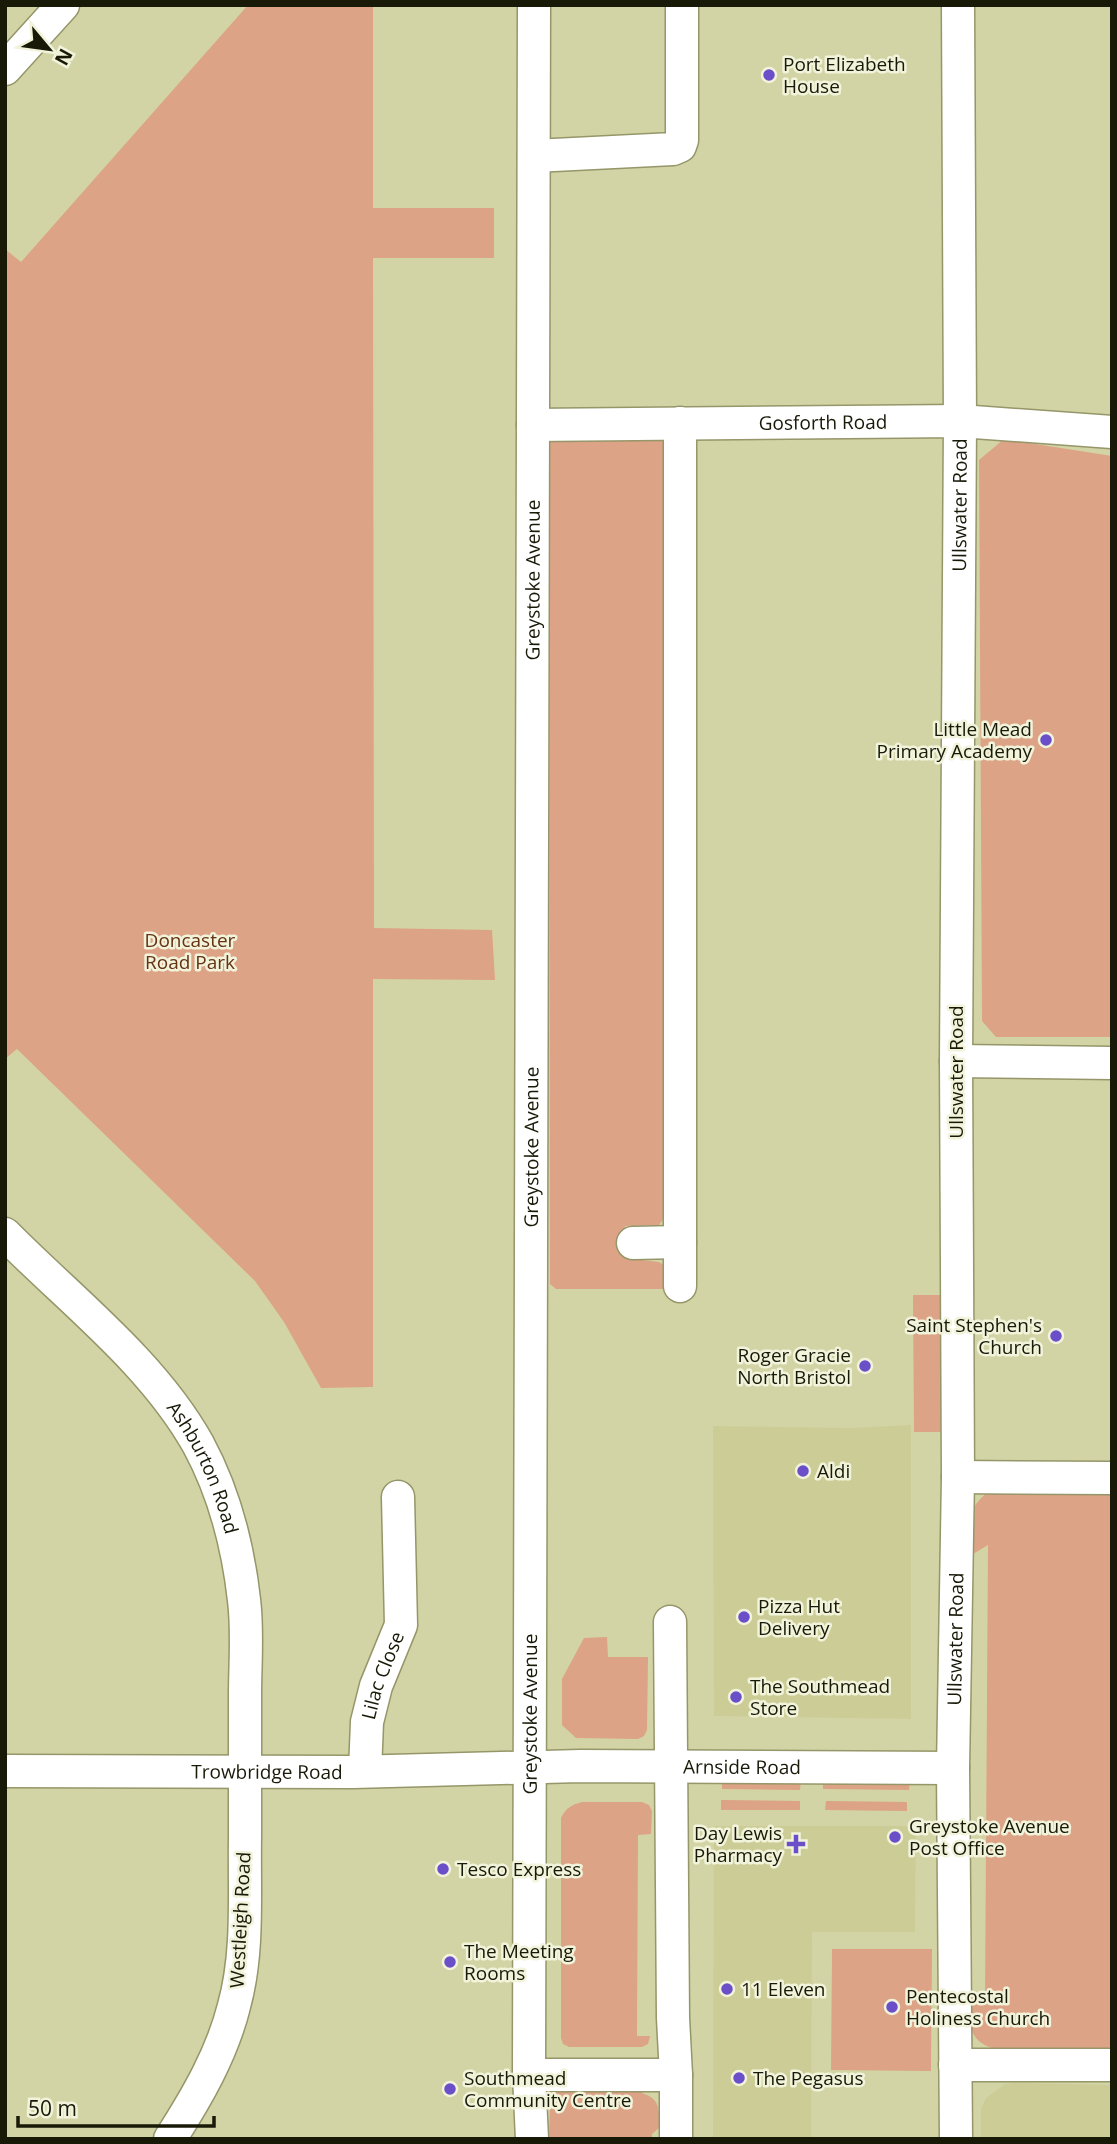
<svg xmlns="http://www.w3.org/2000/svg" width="1117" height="2144" font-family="'Open Sans',sans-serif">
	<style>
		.built { fill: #cccd96 }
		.green { fill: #dca386 }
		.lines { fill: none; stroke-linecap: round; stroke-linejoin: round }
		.minor-casing { stroke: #959669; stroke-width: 35 }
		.minor { stroke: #fff; stroke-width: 32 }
		.poi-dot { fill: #6a4fc9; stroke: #f2f3db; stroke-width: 2.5 }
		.labels { text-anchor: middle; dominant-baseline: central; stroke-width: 5; stroke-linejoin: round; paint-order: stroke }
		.poi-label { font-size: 19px; fill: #191908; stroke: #f2f3db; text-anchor: start }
		.street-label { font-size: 19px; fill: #191908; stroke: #f2f3db }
		.park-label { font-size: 19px; fill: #653213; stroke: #f2f3db }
	</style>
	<rect width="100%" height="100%" fill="#d3d4a5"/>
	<g class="built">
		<polygon points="911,1425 911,1719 714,1716 713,1426 850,1428"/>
		<polygon points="714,1826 916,1826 915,1932 812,1932 811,2139 713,2139"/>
		<polygon points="1015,2083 1112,2085 1112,2139 981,2139 981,2109 986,2098 1005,2084"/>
	</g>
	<g class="green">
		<polygon points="248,5 373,5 373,208 494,208 494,258 373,258 374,928 492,930 495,980 373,979 373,1387 321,1388 284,1322 255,1281 17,1049 5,1059 5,249 21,262"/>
		<polygon points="549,432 663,432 666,1215 659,1225 625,1226 625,1258 659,1262 668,1268 667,1289 556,1289 550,1284"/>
		<polygon points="1004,439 1112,456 1112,1037 996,1037 982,1021 979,460"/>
		<polygon points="913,1295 941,1295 942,1432 914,1432"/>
		<path d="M989 1491H1112V2050H1000C966 2044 968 2020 967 1991L985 2002 988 1545 968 1557C968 1526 963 1512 989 1491Z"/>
		<polygon points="607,1637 608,1657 648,1657 647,1730 644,1736 638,1739 576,1738 562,1725 562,1679 584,1638"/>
		<polygon points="722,1780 801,1780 800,1790 722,1789"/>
		<polygon points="823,1780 910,1781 909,1790 823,1789"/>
		<polygon points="721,1800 800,1801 800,1810 721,1810"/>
		<polygon points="826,1801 907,1802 907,1811 825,1810"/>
		<path d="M582 1802H642L649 1805 652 1811 651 1834 638 1835 637 2036H650L648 2044 642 2047H569L563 2044 561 2038V1818C566 1808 571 1805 582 1802Z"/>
		<polygon points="832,1949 932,1949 931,2071 831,2070"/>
		<path d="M643 2084 642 2093C661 2099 659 2110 659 2128L652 2134V2139H549L550 2100 559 2088Z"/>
	</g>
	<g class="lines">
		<g class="minor-casing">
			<g id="minor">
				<polyline points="5,69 63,5"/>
				<polyline points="534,156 673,149 680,146 682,140 682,5"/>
				<path id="s1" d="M533 425 960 421 1112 432"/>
				<polyline points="956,1061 1112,1063"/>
				<path id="s2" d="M5 1234C70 1300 152 1362 198 1444 224 1492 238 1546 244 1600 248 1631 245 1664 245 1695 245 1743 245 1790 245 1838 244 1893 249 1952 234 2006 222 2054 197 2097 170 2139"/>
				<polyline points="633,1243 680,1242"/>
				<polyline points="680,1286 680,423"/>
				<polyline points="958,1477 1112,1478"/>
				<polyline points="670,1622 673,2018 676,2075 676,2139"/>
				<path id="s3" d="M5 1771 353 1772 580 1766 953 1768"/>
				<path id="s4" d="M365 1771 367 1722 376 1686 401 1625 398 1497"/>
				<polyline points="955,2065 1112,2065"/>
				<polyline points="529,2075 676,2075"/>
				<path id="s5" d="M532 2139 529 2075 534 5"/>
				<path id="s6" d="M956 2139 953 1768 958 1477 956 1061 960 421 958 5"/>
			</g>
		</g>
		<use href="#minor" class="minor"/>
	</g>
	<g class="poi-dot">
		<circle cx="769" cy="75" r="7"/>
		<circle cx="1046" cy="740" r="7"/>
		<circle cx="1056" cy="1336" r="7"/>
		<circle cx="865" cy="1366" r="7"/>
		<circle cx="803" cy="1471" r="7"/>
		<circle cx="744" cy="1617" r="7"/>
		<circle cx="736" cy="1697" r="7"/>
		<circle cx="895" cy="1837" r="7"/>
		<path d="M792.5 1833.5h7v7h7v7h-7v7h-7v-7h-7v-7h7z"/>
		<circle cx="443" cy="1869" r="7"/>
		<circle cx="450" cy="1962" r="7"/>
		<circle cx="727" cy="1989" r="7"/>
		<circle cx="892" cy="2007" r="7"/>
		<circle cx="739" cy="2078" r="7"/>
		<circle cx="450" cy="2089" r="7"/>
	</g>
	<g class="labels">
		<g class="poi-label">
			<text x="783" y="64">Port Elizabeth<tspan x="783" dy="22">House</tspan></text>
			<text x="1032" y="729" text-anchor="end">Little Mead<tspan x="1032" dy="22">Primary Academy</tspan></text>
			<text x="1042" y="1325" text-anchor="end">Saint Stephen's<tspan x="1042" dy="22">Church</tspan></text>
			<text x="851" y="1355" text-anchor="end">Roger Gracie<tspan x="851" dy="22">North Bristol</tspan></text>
			<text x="817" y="1471">Aldi</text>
			<text x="758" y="1606">Pizza Hut<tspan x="758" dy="22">Delivery</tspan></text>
			<text x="750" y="1686">The Southmead<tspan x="750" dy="22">Store</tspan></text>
			<text x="909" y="1826">Greystoke Avenue<tspan x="909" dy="22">Post Office</tspan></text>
			<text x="782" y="1833" text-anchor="end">Day Lewis<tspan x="782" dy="22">Pharmacy</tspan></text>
			<text x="457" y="1869">Tesco Express</text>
			<text x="464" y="1951">The Meeting<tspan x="464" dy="22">Rooms</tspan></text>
			<text x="741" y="1989">11 Eleven</text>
			<text x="906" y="1996">Pentecostal<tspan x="906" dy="22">Holiness Church</tspan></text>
			<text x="464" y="2078">Southmead<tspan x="464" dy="22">Community Centre</tspan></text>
			<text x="753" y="2078">The Pegasus</text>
		</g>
		<g class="street-label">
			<text stroke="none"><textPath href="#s1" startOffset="290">Gosforth Road</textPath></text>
			<text stroke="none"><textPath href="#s6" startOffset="1634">Ullswater Road</textPath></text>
			<text stroke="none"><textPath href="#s5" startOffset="1559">Greystoke Avenue</textPath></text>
			<text transform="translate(956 1072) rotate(-90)">Ullswater Road</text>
			<text stroke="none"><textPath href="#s5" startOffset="992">Greystoke Avenue</textPath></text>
			<text stroke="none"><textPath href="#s2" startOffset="310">Ashburton Road</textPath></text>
			<text stroke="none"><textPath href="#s6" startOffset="500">Ullswater Road</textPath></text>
			<text stroke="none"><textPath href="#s4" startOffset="98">Lilac Close</textPath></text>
			<text stroke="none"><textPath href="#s5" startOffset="425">Greystoke Avenue</textPath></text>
			<text stroke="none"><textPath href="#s3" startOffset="737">Arnside Road</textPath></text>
			<text stroke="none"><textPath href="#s3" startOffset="262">Trowbridge Road</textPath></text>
			<text transform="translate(240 1920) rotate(-87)">Westleigh Road</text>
		</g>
		<g class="park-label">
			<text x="190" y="940">Doncaster<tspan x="190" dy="22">Road Park</tspan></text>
		</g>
	</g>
	<rect width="1117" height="2144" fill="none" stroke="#191908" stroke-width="14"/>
	<g transform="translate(49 49) rotate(119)" stroke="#f2f3db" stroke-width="5" paint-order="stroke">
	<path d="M0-5L12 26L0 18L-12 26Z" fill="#191908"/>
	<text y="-10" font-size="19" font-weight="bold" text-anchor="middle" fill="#191908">N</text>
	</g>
	<path d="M18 2116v10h196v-10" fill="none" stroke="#191908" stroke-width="3.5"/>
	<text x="28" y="2116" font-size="21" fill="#191908" stroke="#f2f3db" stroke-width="5" paint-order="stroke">50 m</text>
</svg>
